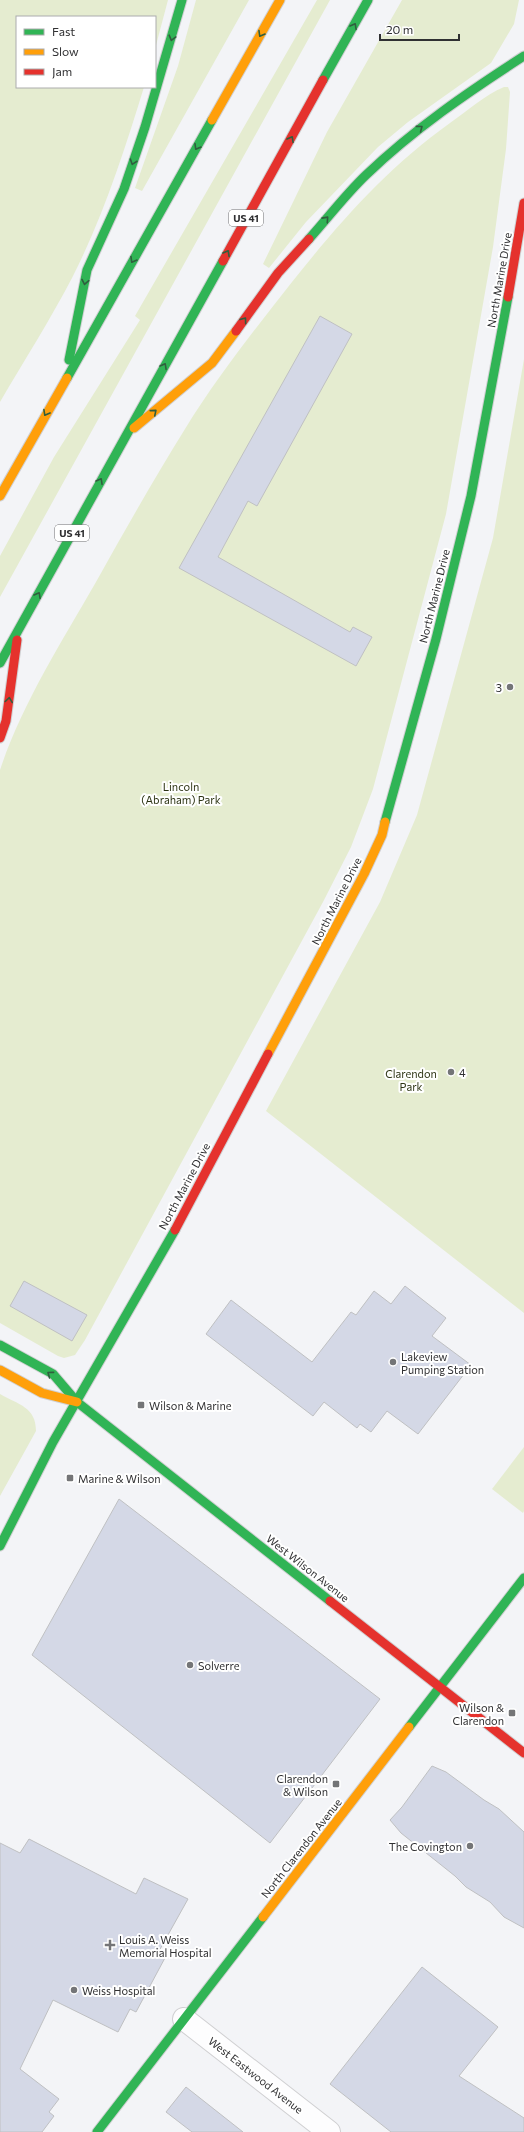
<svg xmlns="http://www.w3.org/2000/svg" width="524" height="2132" font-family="Commissioner,sans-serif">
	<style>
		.green { fill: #e5ecd0 }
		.building { fill: #d4d8e6; stroke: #bfc0c2 }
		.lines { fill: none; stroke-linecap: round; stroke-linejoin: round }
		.street-casing { stroke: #d0d0d2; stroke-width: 24 }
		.fast-casing { stroke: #d0d0d2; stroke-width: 11 }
		.slow-casing { stroke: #d0d0d2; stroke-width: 11 }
		.jam-casing { stroke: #d0d0d2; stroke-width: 11 }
		.street { stroke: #fdfdfe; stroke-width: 22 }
		.fast { stroke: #30b455; stroke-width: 9 }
		.slow { stroke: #ff9f0a; stroke-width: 9 }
		.jam { stroke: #e5322d; stroke-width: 9 }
		.oneway { stroke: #305e3e }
		.poi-dot { fill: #747577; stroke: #fff; stroke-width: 1.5 }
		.labels { text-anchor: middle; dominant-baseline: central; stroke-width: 4; stroke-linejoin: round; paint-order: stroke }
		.shield { fill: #fff; stroke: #6e6e70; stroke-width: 1 }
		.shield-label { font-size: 10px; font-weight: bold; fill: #303032 }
		.street-label { font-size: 11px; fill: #303032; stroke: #fff }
		.poi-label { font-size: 11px; fill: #303032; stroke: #fff; text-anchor: start }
		.park-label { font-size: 11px; fill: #2d3414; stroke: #fff }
	</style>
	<rect width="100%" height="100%" fill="#f3f4f7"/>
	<g class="green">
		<path d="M0 0H168L155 49V17H17V87H144C124 152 103 217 72 278 50 320 24 361 0 402Z"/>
		<polygon points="196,0 249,0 142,191 135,188 178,66"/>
		<polygon points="317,0 330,0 0,597 0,556 54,457 140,320 135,316"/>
		<polygon points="402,0 519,0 514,24 491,63 408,122 378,147 306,222 269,268 263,264 327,132"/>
		<path d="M504 87H508L510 92 506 149 493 247 446 514 373 789 351 847 323 902 85 1340 75 1355 64 1358 58 1356 0 1323V770C22 704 61 643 96 582 125 530 154 479 185 429 217 377 255 329 292 282 339 223 388 167 450 123 467 111 485 95 504 87Z"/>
		<polygon points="524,359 524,1313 266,1111 380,902 417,815 493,538"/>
		<path d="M0 1394C19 1405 36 1407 36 1431L0 1496Z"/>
		<polygon points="524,1447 524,1511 523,1513 492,1489"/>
	</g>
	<g class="building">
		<polygon points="320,316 352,334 257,506 248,501 218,557 350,632 353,627 372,637 356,666 179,568"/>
		<polygon points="24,1281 87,1315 72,1341 10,1306"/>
		<polygon points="405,1286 446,1318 432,1336 471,1365 418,1434 387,1411 371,1432 360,1424 357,1428 324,1402 313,1416 206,1334 231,1300 312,1362 351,1312 356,1315 374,1291 391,1304"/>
		<polygon points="119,1499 380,1699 270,1843 32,1655"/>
		<polygon points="432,1766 446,1772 484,1800 499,1809 524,1832 524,1928 504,1917 490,1902 466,1887 455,1876 401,1833 390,1820 402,1807"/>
		<polygon points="29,1839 136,1894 144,1878 188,1899 159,1951 166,1956 136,2012 130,2009 118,2032 53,2000 20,2069 59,2099 49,2112 54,2116 42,2132 0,2132 0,1843 20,1853"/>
		<polygon points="422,1967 498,2027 459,2076 524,2118 524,2132 391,2132 330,2084"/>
		<polygon points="186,2087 243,2132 192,2132 166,2112"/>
	</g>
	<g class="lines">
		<g class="street-casing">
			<polyline id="street" points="184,2019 329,2132"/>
		</g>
		<g class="fast-casing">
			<g id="fast">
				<polyline points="323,80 368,0"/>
				<path d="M309 239C328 218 345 195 366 175 414 129 468 92 524 56"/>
				<polyline points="69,360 87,270 124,189 145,127 182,0"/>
				<polyline points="67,378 212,120"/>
				<polyline points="0,663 223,261"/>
				<polyline points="385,822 436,639 471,496 508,297"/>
				<polyline points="0,1345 53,1374 77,1402 330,1601"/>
				<polyline points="0,1546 53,1442 175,1230"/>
				<polyline points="409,1727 524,1578"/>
				<polyline points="97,2132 263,1917"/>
			</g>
		</g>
		<g class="slow-casing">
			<g id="slow">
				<polyline points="212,120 280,0"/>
				<polyline points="134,428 212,363 236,331"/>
				<polyline points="0,496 67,378"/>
				<polyline points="268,1054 364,874 382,835 385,822"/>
				<polyline points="0,1370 42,1393 77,1402"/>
				<polyline points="263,1917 409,1727"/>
			</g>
		</g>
		<g class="jam-casing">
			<g id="jam">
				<polyline points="223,261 323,80"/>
				<polyline points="508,297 524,203"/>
				<polyline points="236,331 278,273 309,239"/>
				<polyline points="0,738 6,721 17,640"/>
				<polyline points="175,1230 268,1054"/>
				<polyline points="330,1601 524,1753"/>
			</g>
		</g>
		<use href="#street" class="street"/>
		<use href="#fast" class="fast"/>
		<use href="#slow" class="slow"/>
		<use href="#jam" class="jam"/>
	</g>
	<defs><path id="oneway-chevron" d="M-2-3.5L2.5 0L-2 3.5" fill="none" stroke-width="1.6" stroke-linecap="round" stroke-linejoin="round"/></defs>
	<g class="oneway">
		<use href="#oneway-chevron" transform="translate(354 26) rotate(-61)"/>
		<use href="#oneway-chevron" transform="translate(261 34) rotate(120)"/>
		<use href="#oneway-chevron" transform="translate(172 38) rotate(105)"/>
		<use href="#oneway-chevron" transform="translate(420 128) rotate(-37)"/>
		<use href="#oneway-chevron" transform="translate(291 139) rotate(-61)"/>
		<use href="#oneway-chevron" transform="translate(197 147) rotate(120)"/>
		<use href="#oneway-chevron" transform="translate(133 162) rotate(109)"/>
		<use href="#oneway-chevron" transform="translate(326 219) rotate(-48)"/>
		<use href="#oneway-chevron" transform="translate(227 253) rotate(-61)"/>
		<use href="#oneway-chevron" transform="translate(133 260) rotate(120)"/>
		<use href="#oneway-chevron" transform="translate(85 282) rotate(101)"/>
		<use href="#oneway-chevron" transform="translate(244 320) rotate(-54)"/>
		<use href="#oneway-chevron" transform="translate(164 366) rotate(-61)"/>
		<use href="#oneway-chevron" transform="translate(154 412) rotate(-40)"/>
		<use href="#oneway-chevron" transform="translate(46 413) rotate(119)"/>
		<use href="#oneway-chevron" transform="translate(100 481) rotate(-61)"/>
		<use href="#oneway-chevron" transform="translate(38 595) rotate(-61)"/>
		<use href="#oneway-chevron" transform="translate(9 700) rotate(-82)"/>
		<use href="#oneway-chevron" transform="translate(50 1374) rotate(-144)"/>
	</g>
	<g class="poi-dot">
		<circle cx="510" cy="687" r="4"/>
		<circle cx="451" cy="1072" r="4"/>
		<circle cx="393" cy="1362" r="4"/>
		<rect x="137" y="1401" width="8" height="8" rx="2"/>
		<rect x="66" y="1474" width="8" height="8" rx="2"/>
		<circle cx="190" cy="1665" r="4"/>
		<rect x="508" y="1709" width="8" height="8" rx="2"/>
		<rect x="332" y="1780" width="8" height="8" rx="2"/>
		<circle cx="470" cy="1846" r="4"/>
		<path d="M108 1939h4v4h4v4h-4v4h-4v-4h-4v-4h4z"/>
		<circle cx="74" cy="1990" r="4"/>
	</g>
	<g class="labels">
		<g class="shield">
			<rect x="229" y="210" width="34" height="16" rx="3"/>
			<rect x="55" y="525" width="34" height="16" rx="3"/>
		</g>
		<g class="shield-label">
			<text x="246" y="218">US 41</text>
			<text x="72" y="533">US 41</text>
		</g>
		<g class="street-label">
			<text transform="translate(499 280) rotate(-80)">North Marine Drive</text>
			<text transform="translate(434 596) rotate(-76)">North Marine Drive</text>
			<text transform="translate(336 901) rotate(-63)">North Marine Drive</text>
			<text transform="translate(184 1186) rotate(-62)">North Marine Drive</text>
			<text transform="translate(308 1568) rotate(38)">West Wilson Avenue</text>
			<text transform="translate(301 1848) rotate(-52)">North Clarendon Avenue</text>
			<text transform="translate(256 2075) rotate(38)">West Eastwood Avenue</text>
		</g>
		<g class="poi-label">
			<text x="502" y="687" text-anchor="end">3</text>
			<text x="459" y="1072">4</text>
			<text x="401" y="1356">Lakeview<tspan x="401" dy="13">Pumping Station</tspan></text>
			<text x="149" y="1405">Wilson &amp; Marine</text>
			<text x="78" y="1478">Marine &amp; Wilson</text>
			<text x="198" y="1665">Solverre</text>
			<text x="504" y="1707" text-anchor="end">Wilson &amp;<tspan x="504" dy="13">Clarendon</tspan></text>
			<text x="328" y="1778" text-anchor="end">Clarendon<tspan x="328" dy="13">&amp; Wilson</tspan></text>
			<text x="462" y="1846" text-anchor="end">The Covington</text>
			<text x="119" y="1939">Louis A. Weiss<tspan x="119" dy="13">Memorial Hospital</tspan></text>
			<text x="82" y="1990">Weiss Hospital</text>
		</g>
		<g class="park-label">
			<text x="181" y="786">Lincoln<tspan x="181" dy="13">(Abraham) Park</tspan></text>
			<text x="411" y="1073">Clarendon<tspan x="411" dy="13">Park</tspan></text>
		</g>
	</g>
	<rect x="16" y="16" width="140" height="72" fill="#ffffff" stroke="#acacad"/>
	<rect x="24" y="29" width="20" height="6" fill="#30b455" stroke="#acacad"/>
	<text x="52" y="36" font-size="12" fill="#303032">Fast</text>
	<rect x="24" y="49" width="20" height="6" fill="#ff9f0a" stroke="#acacad"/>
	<text x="52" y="56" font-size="12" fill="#303032">Slow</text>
	<rect x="24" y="69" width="20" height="6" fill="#e5322d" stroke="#acacad"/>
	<text x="52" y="76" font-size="12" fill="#303032">Jam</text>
	<path d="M380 34v6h79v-6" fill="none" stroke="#303032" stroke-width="2"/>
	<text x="386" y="34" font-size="12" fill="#303032" stroke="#ffffff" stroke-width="3" paint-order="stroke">20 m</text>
</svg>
